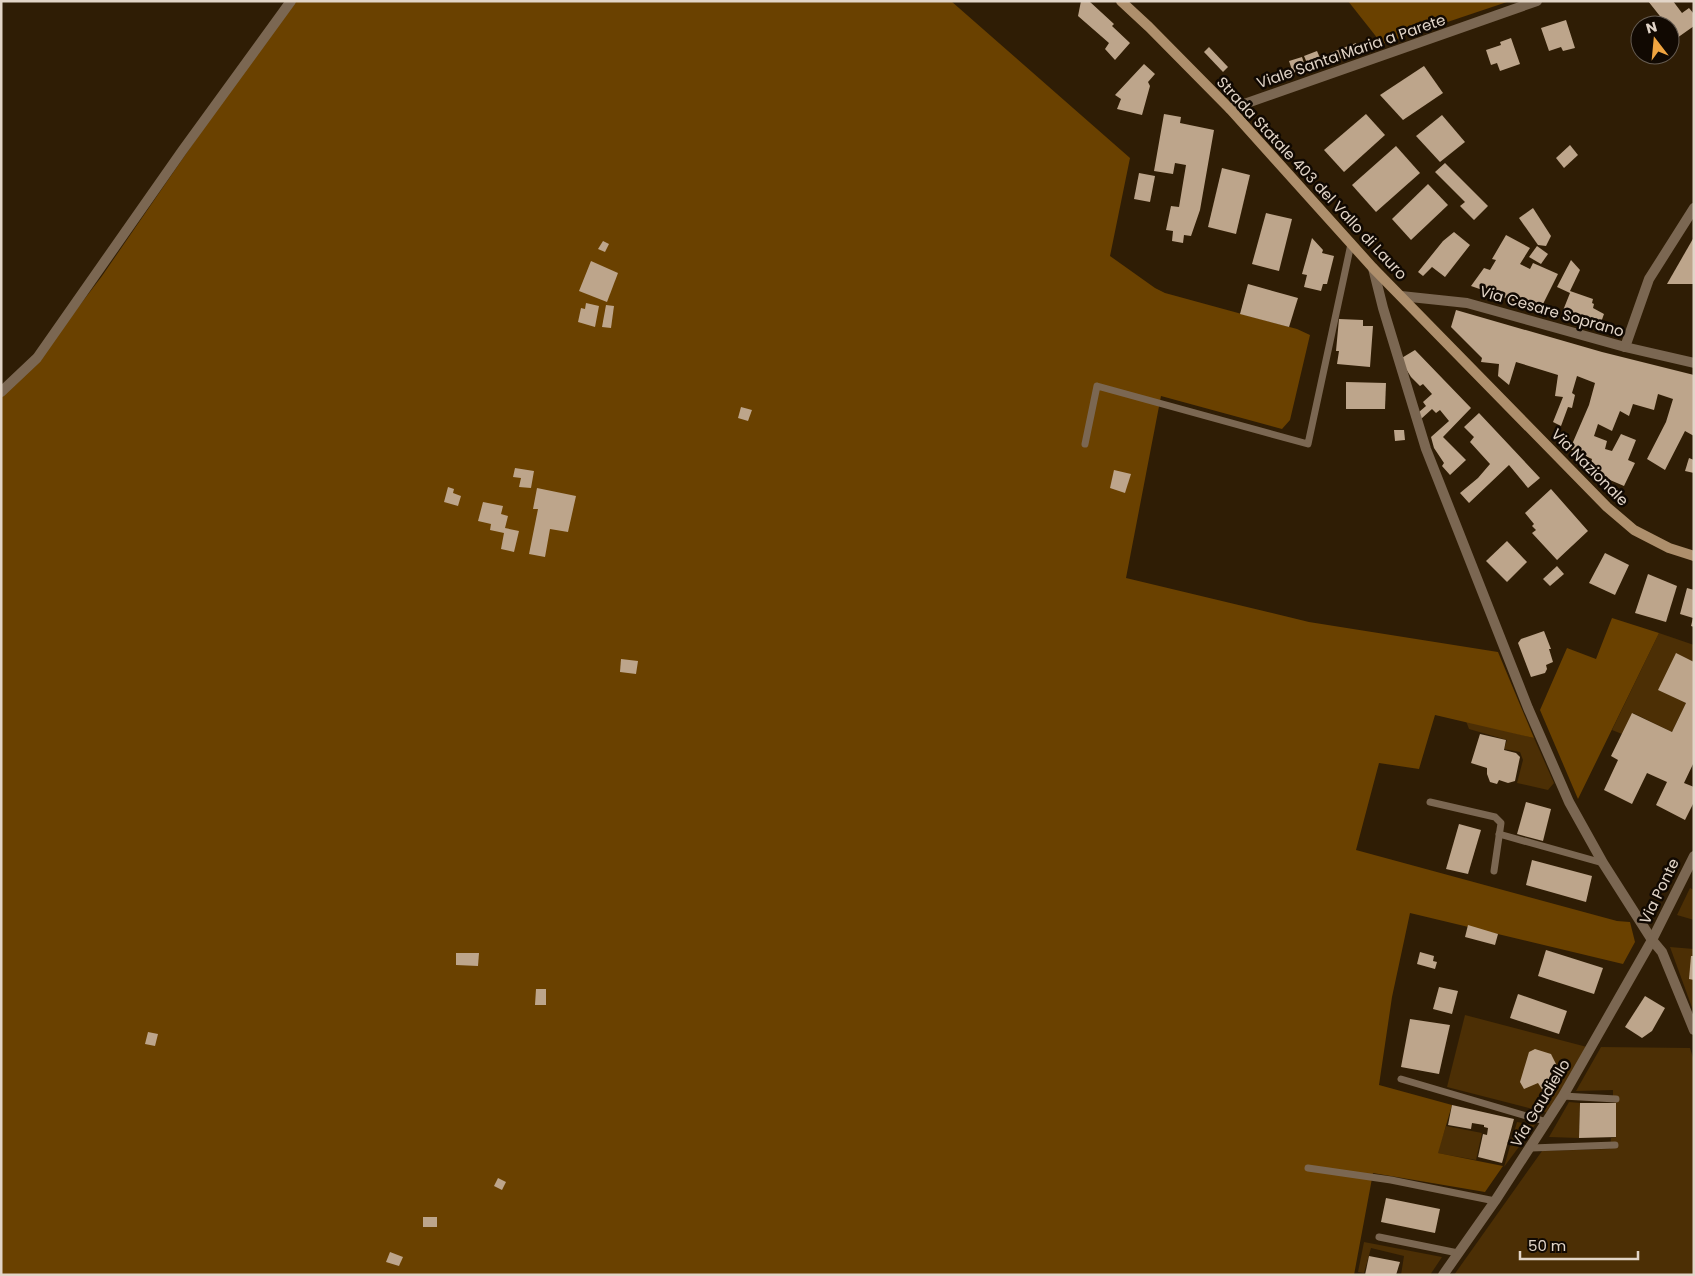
<svg xmlns="http://www.w3.org/2000/svg" width="1695" height="1276" font-family="Poppins,sans-serif">
	<style>
		.green { fill: #4c2f05 }
		.forest { fill: #6a4100 }
		.building { fill: #bda58b }
		.lines { fill: none; stroke-linecap: round; stroke-linejoin: round }
		.lane { stroke: #7b6752; stroke-width: 7 }
		.street { stroke: #7b6752; stroke-width: 10 }
		.secondary { stroke: #ae8f6c; stroke-width: 10 }
		.labels { text-anchor: middle; dominant-baseline: central; stroke-width: 5; stroke-linejoin: round; paint-order: stroke }
		.street-label { font-size: 15px; fill: #e2d5c8; stroke: #110902 }
	</style>
	<rect width="100%" height="100%" fill="#2f1d05"/>
	<g class="green">
		<polygon points="1659,633 1694,645 1694,662 1676,654 1659,690 1686,703 1672,732 1633,713 1622,734 1612,730"/>
		<polygon points="1466,721 1534,738 1554,783 1548,790 1517,783 1523,760 1520,752 1504,749 1507,740 1469,729"/>
		<polygon points="1690,888 1694,890 1694,920 1677,915"/>
		<polygon points="1670,947 1694,949 1694,1013"/>
		<polygon points="1465,1015 1587,1047 1548,1113 1447,1087"/>
		<polygon points="1601,1047 1690,1048 1694,1061 1694,1275 1454,1275 1542,1151 1610,1149 1611,1138 1616,1137 1616,1103 1613,1102 1613,1090 1576,1091"/>
		<polygon points="1569,1102 1580,1103 1579,1138 1549,1137"/>
		<polygon points="1517,1122 1535,1125 1504,1167"/>
		<polygon points="1446,1126 1482,1133 1476,1160 1437,1153"/>
		<polygon points="1364,1242 1442,1257 1430,1275 1401,1275 1404,1256 1371,1248 1364,1273 1358,1272"/>
	</g>
	<g class="forest">
		<polygon points="291,1 951,1 1130,158 1110,256 1155,288 1165,293 1297,329 1310,335 1290,420 1282,429 1161,396 1126,578 1309,622 1498,652 1534,738 1435,715 1419,769 1379,763 1356,850 1617,921 1630,922 1635,942 1623,964 1410,913 1392,997 1379,1085 1452,1105 1438,1153 1503,1166 1485,1192 1373,1173 1354,1275 1,1275 1,397 38,360 102,276"/>
		<polygon points="1348,1 1510,1 1382,44"/>
		<polygon points="1612,618 1659,633 1578,799 1540,710 1567,648 1596,659"/>
	</g>
	<g class="building">
		<polygon points="1081,1 1089,1 1114,24 1112,26 1130,43 1115,60 1105,49 1109,43 1078,16"/>
		<polygon points="1648,1 1673,1 1682,13 1689,8 1694,14 1694,26 1677,38 1670,29 1670,25 1667,25"/>
		<polygon points="1566,20 1575,48 1563,51 1561,47 1549,51 1541,28"/>
		<polygon points="1511,38 1520,64 1500,71 1497,63 1491,65 1486,50 1501,45 1500,42"/>
		<polygon points="1356,43 1359,51 1334,61 1330,53"/>
		<polygon points="1209,47 1228,67 1223,72 1204,52"/>
		<polygon points="1317,51 1323,65 1310,70 1304,56"/>
		<polygon points="1302,57 1306,69 1293,73 1289,61"/>
		<polygon points="1144,64 1155,74 1148,82 1150,86 1142,115 1117,109 1121,99 1115,95"/>
		<polygon points="1424,66 1443,93 1403,120 1380,95"/>
		<polygon points="1164,114 1181,117 1180,123 1214,130 1200,210 1191,236 1184,235 1183,243 1172,241 1173,231 1166,230 1171,206 1179,207 1186,165 1175,163 1173,174 1154,171"/>
		<polygon points="1366,114 1385,135 1344,172 1324,150"/>
		<polygon points="1442,115 1465,142 1440,162 1416,136"/>
		<polygon points="1570,145 1578,155 1564,168 1556,158"/>
		<polygon points="1396,146 1420,173 1376,212 1352,185"/>
		<polygon points="1445,163 1488,206 1474,220 1460,206 1465,202 1435,172"/>
		<polygon points="1222,168 1250,175 1236,234 1208,227"/>
		<polygon points="1139,173 1155,176 1150,202 1134,199"/>
		<polygon points="1428,184 1448,205 1411,240 1392,219"/>
		<polygon points="1533,208 1551,236 1546,246 1538,245 1519,218"/>
		<polygon points="1266,213 1292,219 1279,271 1252,264"/>
		<polygon points="1454,232 1470,245 1445,277 1432,267 1423,276 1418,272 1443,241"/>
		<polygon points="1506,235 1530,248 1520,264 1530,269 1533,263 1558,274 1540,310 1471,286 1484,268 1490,270 1496,260 1492,259"/>
		<polygon points="1694,237 1693,284 1667,284"/>
		<polygon points="1312,238 1323,250 1322,253 1334,256 1327,284 1323,284 1321,291 1304,287 1307,275 1302,274"/>
		<polygon points="603,241 609,244 605,252 598,249"/>
		<polygon points="1537,246 1548,254 1541,264 1529,257"/>
		<polygon points="1571,260 1580,270 1570,291 1593,299 1592,303 1594,304 1593,308 1604,314 1599,328 1562,313 1570,293 1557,287"/>
		<polygon points="591,261 618,273 607,302 579,291"/>
		<polygon points="1248,284 1298,298 1289,327 1240,314"/>
		<polygon points="586,303 599,306 595,327 578,322 581,308 585,309"/>
		<polygon points="606,305 614,306 611,328 602,327"/>
		<polygon points="1456,310 1602,352 1694,375 1694,436 1685,431 1665,470 1647,459 1666,422 1673,399 1658,394 1654,410 1633,404 1629,416 1620,411 1612,431 1598,424 1594,436 1607,441 1605,449 1612,451 1621,434 1636,440 1628,460 1635,463 1624,486 1589,471 1592,459 1570,449 1589,405 1595,383 1577,376 1572,393 1575,395 1572,408 1568,407 1561,426 1553,422 1563,397 1555,396 1558,375 1516,362 1509,385 1498,376 1499,364 1481,362 1482,358 1451,327"/>
		<polygon points="1339,319 1363,320 1363,326 1373,326 1370,367 1337,364 1339,351 1336,351"/>
		<polygon points="1415,350 1471,408 1443,437 1466,460 1450,475 1442,466 1444,463 1434,448 1431,437 1449,421 1440,410 1436,413 1432,409 1421,419 1419,412 1426,406 1423,402 1432,394 1423,384 1420,386 1411,377 1400,359"/>
		<polygon points="1346,382 1386,383 1385,409 1346,409"/>
		<polygon points="741,407 752,410 748,421 738,418"/>
		<polygon points="1479,413 1540,478 1528,488 1509,465 1469,503 1460,493 1478,478 1490,464 1470,442 1474,437 1464,427"/>
		<polygon points="1394,430 1404,430 1405,440 1395,441"/>
		<polygon points="1689,458 1694,460 1694,473 1685,471"/>
		<polygon points="515,468 534,471 531,488 519,487 521,478 513,477"/>
		<polygon points="1114,470 1131,474 1125,493 1110,488"/>
		<polygon points="448,487 454,489 453,493 461,496 458,506 444,502"/>
		<polygon points="537,488 576,496 568,532 550,529 545,557 529,554 538,509 533,509"/>
		<polygon points="1551,489 1588,531 1557,560 1532,533 1536,530 1532,526 1534,524 1525,513"/>
		<polygon points="483,502 503,506 501,514 508,516 505,528 519,531 514,552 501,549 504,533 490,530 491,524 478,521"/>
		<polygon points="1507,541 1527,562 1507,582 1486,561"/>
		<polygon points="1605,553 1629,565 1615,595 1589,583"/>
		<polygon points="1557,566 1564,574 1550,586 1543,579"/>
		<polygon points="1648,574 1677,586 1666,622 1635,613"/>
		<polygon points="1687,588 1694,590 1694,627 1691,626 1693,618 1680,614"/>
		<polygon points="1544,631 1551,649 1549,649 1553,662 1546,665 1547,669 1545,673 1531,677 1518,643 1521,639"/>
		<polygon points="1676,653 1694,662 1694,762 1684,783 1694,787 1694,802 1685,820 1656,805 1667,782 1647,773 1632,804 1604,790 1618,760 1611,756 1632,713 1672,732 1686,703 1658,690"/>
		<polygon points="621,659 638,661 636,674 620,672"/>
		<polygon points="1480,734 1506,740 1504,750 1516,753 1520,757 1515,781 1508,783 1499,780 1497,784 1490,782 1487,774 1487,768 1471,763"/>
		<polygon points="1526,802 1551,809 1543,841 1517,834"/>
		<polygon points="1459,824 1481,830 1468,874 1446,869"/>
		<polygon points="1532,860 1592,876 1586,902 1526,885"/>
		<polygon points="1468,925 1498,934 1495,945 1465,937"/>
		<polygon points="1546,950 1603,968 1594,994 1538,976"/>
		<polygon points="1420,952 1434,956 1433,961 1437,962 1435,969 1417,964"/>
		<polygon points="456,953 479,953 478,966 456,965"/>
		<polygon points="1691,956 1694,956 1694,980 1689,979"/>
		<polygon points="1439,987 1458,991 1452,1014 1433,1009"/>
		<polygon points="536,989 546,989 546,1005 535,1005"/>
		<polygon points="1518,994 1567,1011 1559,1034 1510,1018"/>
		<polygon points="1645,996 1665,1008 1652,1031 1642,1038 1625,1027"/>
		<polygon points="1410,1019 1450,1025 1439,1074 1401,1067"/>
		<polygon points="148,1032 158,1034 155,1046 145,1044"/>
		<polygon points="1535,1049 1551,1054 1559,1070 1551,1073 1556,1085 1543,1091 1538,1083 1524,1089 1520,1082 1529,1052"/>
		<polygon points="1580,1103 1616,1103 1616,1137 1579,1138"/>
		<polygon points="1452,1105 1514,1119 1502,1163 1478,1157 1483,1134 1487,1135 1488,1128 1484,1127 1484,1125 1472,1123 1471,1129 1448,1125"/>
		<polygon points="498,1178 506,1182 502,1190 494,1186"/>
		<polygon points="1386,1198 1440,1209 1435,1233 1381,1222"/>
		<rect x="423" y="1217" width="14" height="10"/>
		<polygon points="390,1252 403,1257 399,1266 386,1262"/>
		<polygon points="1369,1256 1400,1262 1396,1275 1365,1275"/>
	</g>
	<g class="lines">
		<g class="lane">
			<polyline points="1085,444 1097,386 1308,444 1351,244"/>
			<polyline points="1430,802 1495,817 1501,823 1494,871"/>
			<polyline points="1499,834 1603,863"/>
			<polyline points="1401,1079 1547,1122"/>
			<polyline points="1563,1096 1616,1099"/>
			<polyline points="1531,1148 1615,1145"/>
			<polyline points="1308,1168 1391,1180 1495,1201"/>
			<polyline points="1379,1237 1458,1253"/>
		</g>
		<g class="street">
			<polyline points="1230,109 1537,1"/>
			<polyline points="1373,268 1383,308 1426,449 1528,708 1569,802 1603,863 1652,940 1662,952 1694,1030"/>
			<polyline points="1401,296 1467,303 1625,347 1694,363"/>
			<polyline points="1625,347 1649,279 1694,208"/>
			<polyline points="1,392 37,358 182,151 291,1"/>
			<polyline points="1443,1275 1495,1201 1563,1096 1652,940 1694,856"/>
		</g>
		<polyline class="secondary" points="1121,1 1149,27 1230,109 1373,268 1607,507 1634,530 1669,548 1694,556"/>
	</g>
	<g class="labels">
		<g class="street-label">
			<text transform="translate(1351 51) rotate(-19)">Viale Santa Maria a Parete</text>
			<text transform="translate(1312 178) rotate(47)">Strada Statale 403 del Vallo di Lauro</text>
			<text transform="translate(1552 311) rotate(16)">Via Cesare Soprano</text>
			<text transform="translate(1590 467) rotate(45)">Via Nazionale</text>
			<text transform="translate(1659 891) rotate(-64)">Via Ponte</text>
			<text transform="translate(1540 1103) rotate(-59)">Via Gaudiello</text>
		</g>
	</g>
	<rect width="1695" height="1276" fill="none" stroke="#e2d5c8" stroke-width="5"/>
	<g transform="translate(1655 40) rotate(344)"><circle r="24" fill="#110902" stroke="#655b51"/>
	<path d="M0-4L9 19L0 12L-9 19Z" fill="#f1a540"/>
	<text y="-8" font-size="14" font-weight="bold" text-anchor="middle" fill="#e2d5c8">N</text>
	</g>
	<path d="M1520 1251v8h118v-8" fill="none" stroke="#e2d5c8" stroke-width="2.5"/>
	<text x="1528" y="1251" font-size="15" fill="#e2d5c8" stroke="#110902" stroke-width="4" paint-order="stroke">50 m</text>
</svg>
